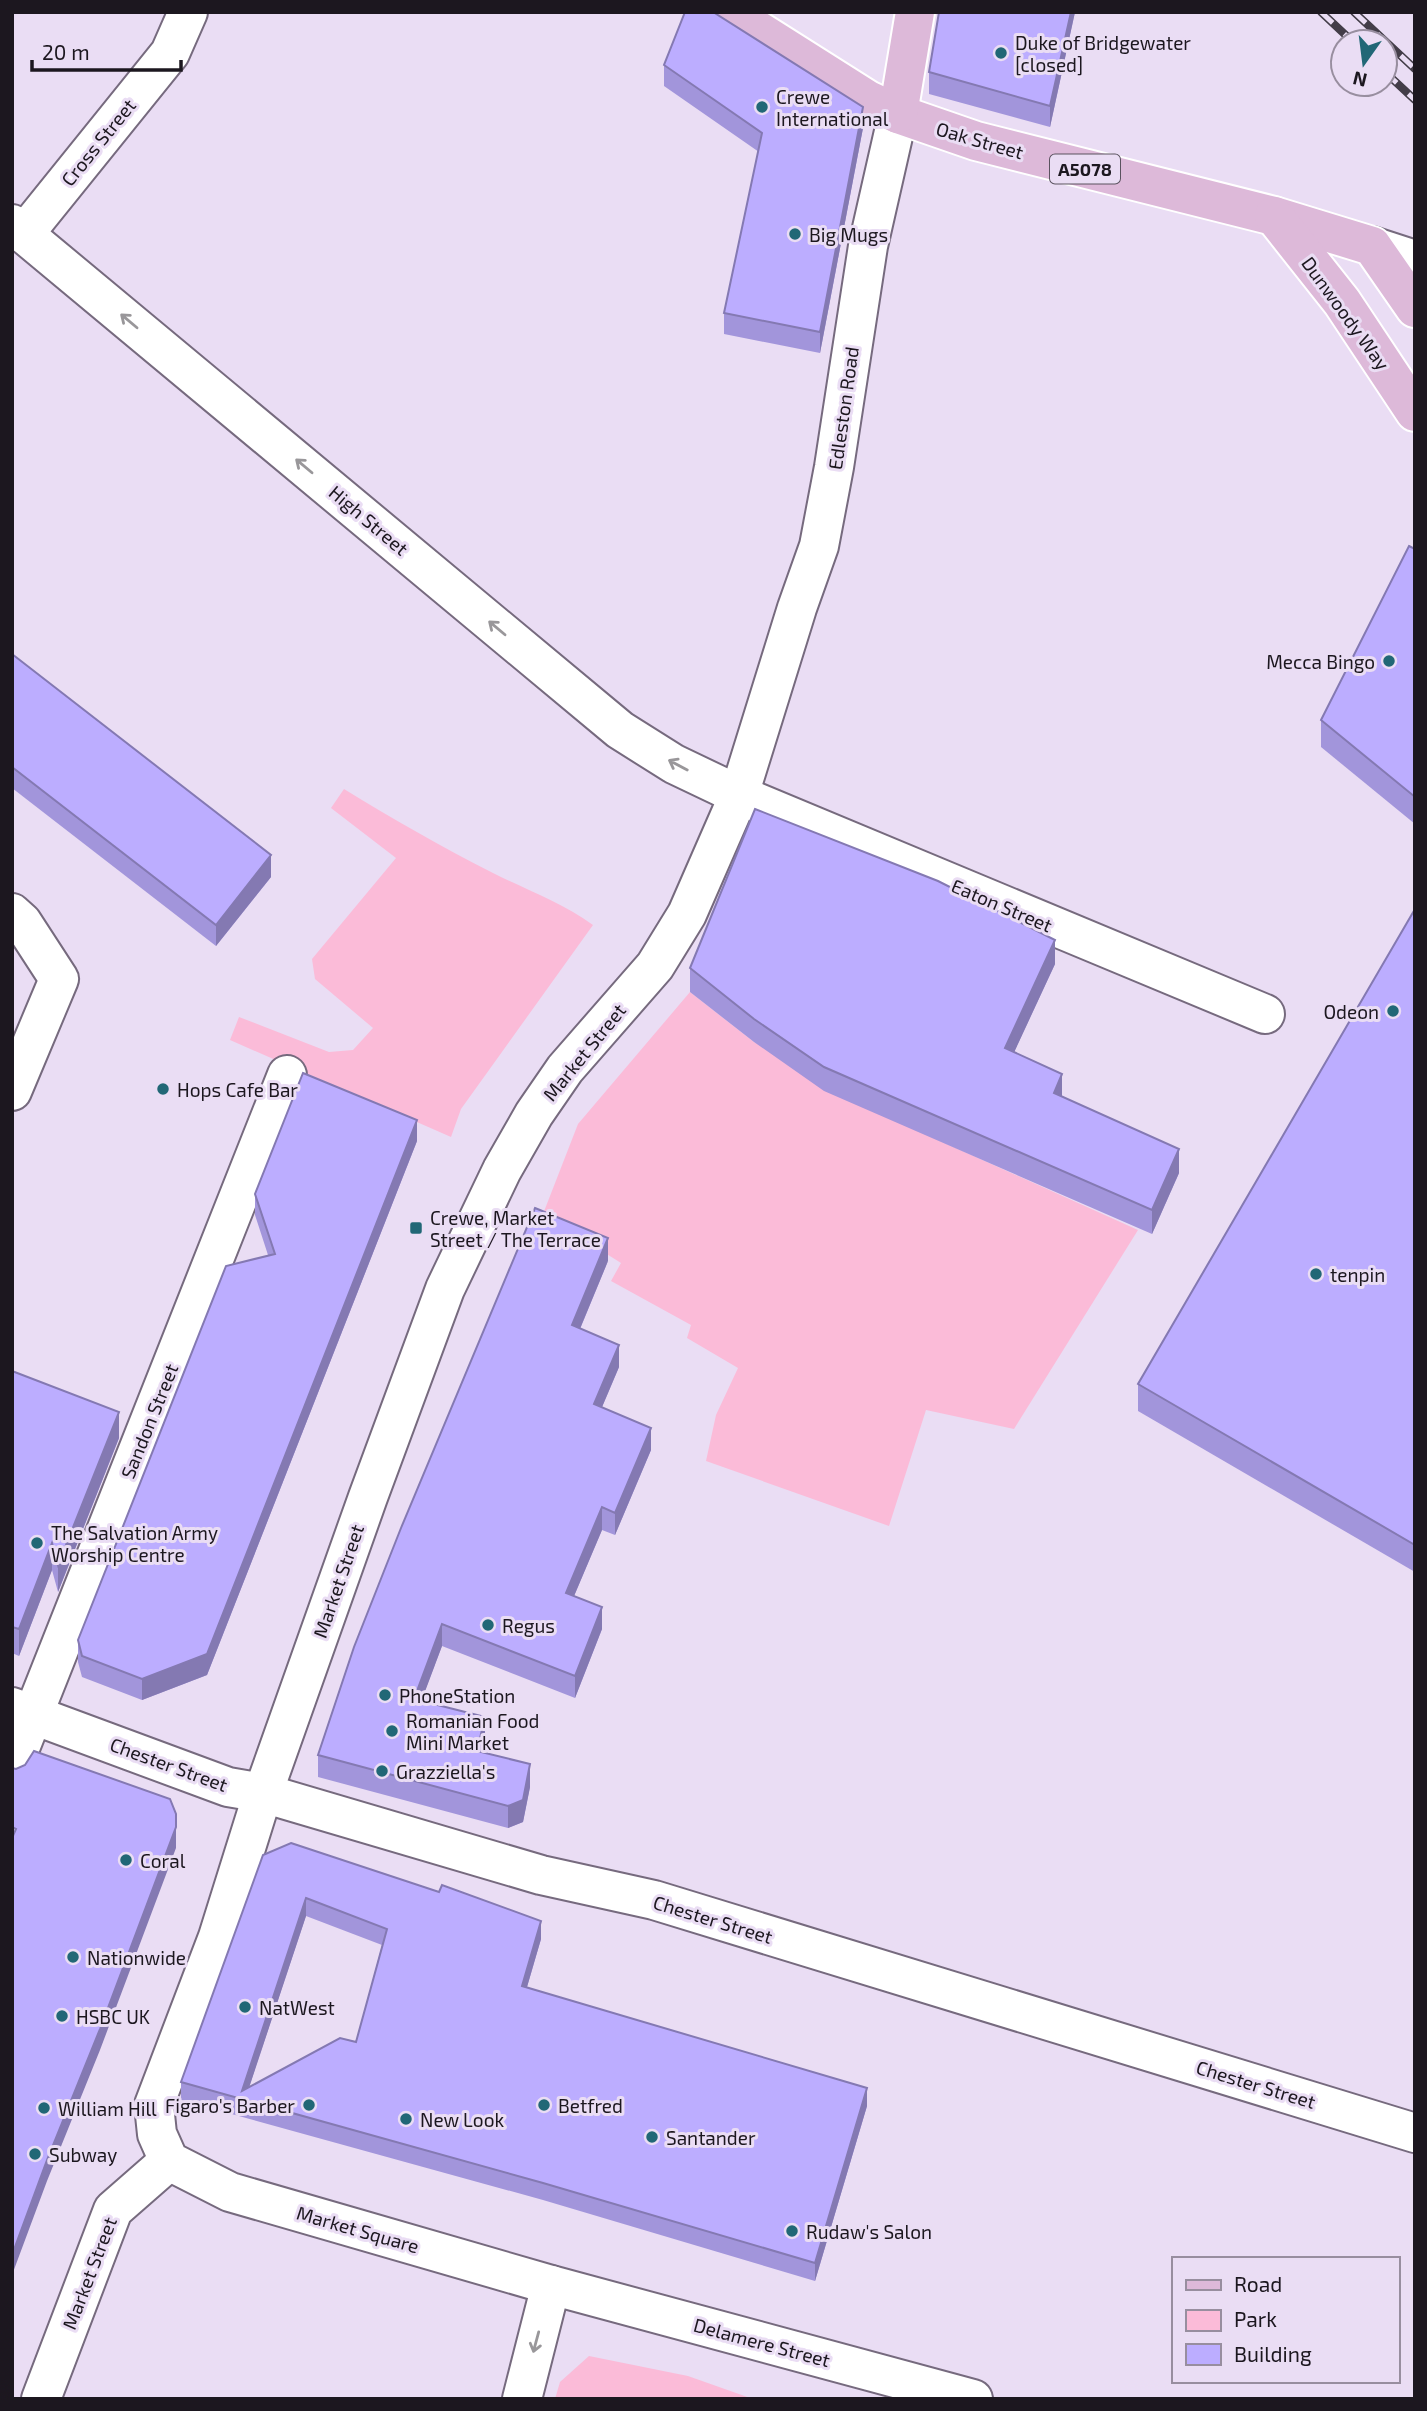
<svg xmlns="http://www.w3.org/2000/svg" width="1427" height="2411" font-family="'Exo 2',sans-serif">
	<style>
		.green { fill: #fbbbd8 }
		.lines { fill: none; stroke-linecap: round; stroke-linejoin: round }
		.pedestrian-casing { stroke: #766a7e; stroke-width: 42 }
		.minor-casing { stroke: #766a7e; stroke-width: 42 }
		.tertiary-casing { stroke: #766a7e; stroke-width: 42 }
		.primary-casing { stroke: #fff; stroke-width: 42 }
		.pedestrian { stroke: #fff; stroke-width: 38 }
		.minor { stroke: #fff; stroke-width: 38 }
		.tertiary { stroke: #fff; stroke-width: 38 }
		.primary { stroke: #ddb9d9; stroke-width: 38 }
		.rail-casing { stroke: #433d48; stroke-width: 8 }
		.rail { stroke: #eaddf4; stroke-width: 5; stroke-dasharray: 16; stroke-linecap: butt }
		.wall { fill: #a295db; fill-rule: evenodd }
		.shaded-wall { fill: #8479b2 }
		.building { fill: #bcadff; stroke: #8479b2; stroke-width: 2; fill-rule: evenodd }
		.oneway { stroke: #99979a }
		.poi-dot { fill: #216776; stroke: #eaddf4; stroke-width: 2.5 }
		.labels { text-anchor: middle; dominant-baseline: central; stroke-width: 6; stroke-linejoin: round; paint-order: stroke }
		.shield { fill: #eaddf4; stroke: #5a525f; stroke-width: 2 }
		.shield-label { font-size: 18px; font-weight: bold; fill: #1c171f }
		.poi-label { font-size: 19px; fill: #1c171f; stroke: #eaddf4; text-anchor: start }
		.street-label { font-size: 19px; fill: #1c171f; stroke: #eaddf4 }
	</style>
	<rect width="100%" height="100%" fill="#eaddf4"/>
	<g class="green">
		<path d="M344 789C393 819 442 847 493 873 527 890 563 903 593 925L461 1109 451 1137 230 1040 239 1017 329 1052 353 1050 373 1028 315 979 312 959 396 858 331 808Z"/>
		<polygon points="690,992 754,1042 938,1140 1138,1230 1014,1429 926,1410 889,1526 706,1461 716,1415 738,1368 687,1338 691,1325 611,1281 621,1263 543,1214 578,1124"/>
		<polygon points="589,2356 688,2376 753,2399 555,2399 560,2382"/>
	</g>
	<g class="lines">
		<g class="pedestrian-casing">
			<g id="pedestrian">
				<polyline points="41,2399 113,2210 169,2161"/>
				<polyline points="522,2399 551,2285"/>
			</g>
		</g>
		<g class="minor-casing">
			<g id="minor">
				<polyline points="12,224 620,730 674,764 739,795 1265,1014"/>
				<polyline points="24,234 170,53 188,12"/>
				<polyline points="12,913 22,922 59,979 12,1091"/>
				<polyline points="12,1707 228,1787 263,1793 541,1875 654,1900 1415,2133"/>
				<polyline points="12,1768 287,1075"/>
			</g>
		</g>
		<g class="tertiary-casing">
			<g id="tertiary">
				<polyline points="898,114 868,246 834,467 819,546 797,608 739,795 687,914 655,966 565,1069 534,1114 502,1170 445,1289 368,1497 263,1793 218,1937 154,2105 157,2134 169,2161 230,2192 551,2285 973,2399"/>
				<polyline points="1372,246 1415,260"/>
			</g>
		</g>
		<g class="primary-casing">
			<g id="primary">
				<polyline points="729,12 868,100 898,114 976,141 1274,216 1372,246 1415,308"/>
				<polyline points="898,114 915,12"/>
				<polyline points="1274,216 1342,302 1415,412"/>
			</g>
		</g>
		<use href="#pedestrian" class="pedestrian"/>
		<use href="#minor" class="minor"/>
		<use href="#tertiary" class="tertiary"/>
		<use href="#primary" class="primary"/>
		<g class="rail-casing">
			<g id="rail">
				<polyline points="1321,12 1353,42"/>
				<polyline points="1354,12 1415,69"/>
				<polyline points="1385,72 1415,100"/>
			</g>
		</g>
		<use href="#rail" class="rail"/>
	</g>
	<g class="wall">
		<polygon points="1075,12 1050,127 929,94 929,72"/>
		<polygon points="664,65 863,128 820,353 724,334 724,313 759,152 664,86"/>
		<polygon points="1415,549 1415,824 1321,747 1321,720"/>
		<polygon points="12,654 271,877 216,946 12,788"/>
		<polygon points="1415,909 1415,1572 1138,1411 1138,1384"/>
		<polygon points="1055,964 1014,1052 1062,1096 1179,1173 1152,1234 824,1091 754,1042 690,992 690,968"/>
		<polygon points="417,1141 207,1675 142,1700 82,1677 78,1662 78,1640 268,1255 255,1215 255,1194"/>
		<polygon points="608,1261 580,1329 619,1367 602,1407 651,1450 615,1535 602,1530 574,1596 602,1629 575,1698 442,1646 421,1701 485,1740 482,1752 530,1787 523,1822 508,1828 318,1777 318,1755"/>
		<polygon points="12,1371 119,1438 58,1592 52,1570 19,1656 12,1653"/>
		<path d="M263 1855 541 1939 527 1987 867 2106 815 2281 543 2200 181 2100V2082ZM306 1916 382 1945 356 2042 249 2087Z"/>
	</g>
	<g class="shaded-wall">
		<polygon points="1071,12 1075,12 1050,127 1050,106"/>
		<polygon points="863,107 863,128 820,353 820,332"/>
		<polygon points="271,855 271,877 216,946 216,925"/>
		<polygon points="1055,940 1055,964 1005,1072 1005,1048"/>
		<polygon points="1062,1074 1062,1098 1054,1093"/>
		<polygon points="417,1120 417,1141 207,1675 142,1700 142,1679"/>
		<polygon points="1179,1149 1179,1173 1152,1234 1152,1210"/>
		<polygon points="608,1238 608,1261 572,1348 572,1325"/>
		<polygon points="619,1345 619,1367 594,1426 594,1404"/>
		<polygon points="119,1412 119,1438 58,1592 58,1565"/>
		<polygon points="651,1428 651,1450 615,1535 615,1513"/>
		<polygon points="602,1507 602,1530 566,1615 566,1593"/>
		<polygon points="52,1543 52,1570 19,1656 19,1629"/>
		<polygon points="602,1607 602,1629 575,1698 575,1676"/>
		<polygon points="442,1624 442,1646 414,1721 414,1699"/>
		<polygon points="485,1717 485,1740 477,1773 477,1751"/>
		<polygon points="530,1764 530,1787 523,1822 508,1828 508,1806"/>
		<polygon points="176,1814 176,1848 100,2050 47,2181 12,2275 12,2255"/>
		<polygon points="306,1898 306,1916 245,2100 242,2091"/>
		<polygon points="541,1921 541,1939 522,2004 522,1986"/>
		<polygon points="867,2088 867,2106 815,2281 815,2263"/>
	</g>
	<g class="building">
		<polygon points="685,12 713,12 863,107 820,332 724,313 762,133 664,65"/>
		<polygon points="939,12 1071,12 1050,106 929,72"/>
		<polygon points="1409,546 1415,549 1415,797 1321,720"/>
		<polygon points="12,654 271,855 216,925 12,767"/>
		<polygon points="755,809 938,881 1055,940 1005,1048 1062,1074 1054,1093 1179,1149 1152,1210 824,1067 754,1019 690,968"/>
		<polygon points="1415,909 1415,1545 1138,1384"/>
		<polygon points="303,1073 417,1120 207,1654 142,1679 82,1656 78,1640 226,1266 275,1254 255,1194"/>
		<polygon points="535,1208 608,1238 572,1325 619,1345 594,1404 651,1428 615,1513 602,1507 566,1593 602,1607 575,1676 442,1624 414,1699 485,1717 477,1751 530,1764 523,1800 508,1806 318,1755 354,1647 401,1528"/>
		<polygon points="12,1371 119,1412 58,1565 52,1543 19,1629 12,1627"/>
		<polygon points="34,1751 170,1799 176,1814 176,1827 100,2029 47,2160 12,2255 12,1838 16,1829 12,1827 12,1768 16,1769 25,1765"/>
		<path d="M291 1843 439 1892 442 1885 541 1921 522 1986 867 2088 815 2263 543 2183 181 2082 263 1855ZM306 1898 387 1929 356 2042 340 2038 242 2091Z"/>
	</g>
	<defs><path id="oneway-shaft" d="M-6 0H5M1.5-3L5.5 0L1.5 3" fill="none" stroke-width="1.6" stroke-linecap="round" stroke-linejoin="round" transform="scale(1.75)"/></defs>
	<g class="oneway">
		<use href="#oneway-shaft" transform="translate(129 321) rotate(-140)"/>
		<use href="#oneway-shaft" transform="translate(304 466) rotate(-140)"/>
		<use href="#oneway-shaft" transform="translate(497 628) rotate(-140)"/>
		<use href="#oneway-shaft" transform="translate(678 765) rotate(-152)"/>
		<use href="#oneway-shaft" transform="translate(536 2342) rotate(105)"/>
	</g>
	<g class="poi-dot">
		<circle cx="1001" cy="53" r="7"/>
		<circle cx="762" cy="107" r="7"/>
		<circle cx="795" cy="234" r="7"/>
		<circle cx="1389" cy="661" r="7"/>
		<circle cx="1393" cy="1011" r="7"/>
		<circle cx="163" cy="1089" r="7"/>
		<rect x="409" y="1221" width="14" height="14" rx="3.5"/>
		<circle cx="1316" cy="1274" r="7"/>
		<circle cx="37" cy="1543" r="7"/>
		<circle cx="488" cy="1625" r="7"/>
		<circle cx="385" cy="1695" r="7"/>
		<circle cx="392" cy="1731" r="7"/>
		<circle cx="382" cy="1771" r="7"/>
		<circle cx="126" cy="1860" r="7"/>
		<circle cx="73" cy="1957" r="7"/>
		<circle cx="245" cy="2007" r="7"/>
		<circle cx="62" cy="2016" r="7"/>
		<circle cx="309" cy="2105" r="7"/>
		<circle cx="544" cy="2105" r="7"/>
		<circle cx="44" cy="2108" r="7"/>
		<circle cx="406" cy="2119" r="7"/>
		<circle cx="652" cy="2137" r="7"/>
		<circle cx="35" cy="2154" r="7"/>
		<circle cx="792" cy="2231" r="7"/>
	</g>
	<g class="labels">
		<rect class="shield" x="1050" y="154.5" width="70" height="29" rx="5"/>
		<g class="shield-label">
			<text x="1085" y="169">A5078</text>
		</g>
		<g class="poi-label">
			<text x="1015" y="42">Duke of Bridgewater<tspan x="1015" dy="22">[closed]</tspan></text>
			<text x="776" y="96">Crewe<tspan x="776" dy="22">International</tspan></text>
			<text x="809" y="234">Big Mugs</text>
			<text x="1375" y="661" text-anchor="end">Mecca Bingo</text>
			<text x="1379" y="1011" text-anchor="end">Odeon</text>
			<text x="177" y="1089">Hops Cafe Bar</text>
			<text x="430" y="1217">Crewe, Market<tspan x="430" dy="22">Street / The Terrace</tspan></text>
			<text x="1330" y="1274">tenpin</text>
			<text x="51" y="1532">The Salvation Army<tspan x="51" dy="22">Worship Centre</tspan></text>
			<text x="502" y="1625">Regus</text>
			<text x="399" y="1695">PhoneStation</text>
			<text x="406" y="1720">Romanian Food<tspan x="406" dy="22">Mini Market</tspan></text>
			<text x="396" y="1771">Grazziella's</text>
			<text x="140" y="1860">Coral</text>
			<text x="87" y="1957">Nationwide</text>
			<text x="259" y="2007">NatWest</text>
			<text x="76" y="2016">HSBC UK</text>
			<text x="295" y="2105" text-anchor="end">Figaro's Barber</text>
			<text x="558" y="2105">Betfred</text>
			<text x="58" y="2108">William Hill</text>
			<text x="420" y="2119">New Look</text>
			<text x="666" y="2137">Santander</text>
			<text x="49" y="2154">Subway</text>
			<text x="806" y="2231">Rudaw's Salon</text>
		</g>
		<g class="street-label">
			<text transform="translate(980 140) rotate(16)">Oak Street</text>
			<text transform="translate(98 142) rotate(-51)">Cross Street</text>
			<text transform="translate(1346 313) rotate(54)">Dunwoody Way</text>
			<text transform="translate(843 408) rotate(-82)">Edleston Road</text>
			<text transform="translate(369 520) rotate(40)">High Street</text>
			<text transform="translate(1002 905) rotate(23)">Eaton Street</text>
			<text transform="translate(584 1052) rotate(-51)">Market Street</text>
			<text transform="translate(149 1421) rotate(-68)">Sandon Street</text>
			<text transform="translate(338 1581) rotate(-71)">Market Street</text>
			<text transform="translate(169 1764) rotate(20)">Chester Street</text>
			<text transform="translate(713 1919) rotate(17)">Chester Street</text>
			<text transform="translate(1256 2084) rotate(17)">Chester Street</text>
			<text transform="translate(358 2229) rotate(16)">Market Square</text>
			<text transform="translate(89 2273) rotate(-69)">Market Street</text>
			<text transform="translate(762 2342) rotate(15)">Delamere Street</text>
		</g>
	</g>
	<rect width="1427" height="2411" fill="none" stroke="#1c171f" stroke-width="28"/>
	<rect x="1172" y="2257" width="228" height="126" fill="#eaddf4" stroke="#988e9f" stroke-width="2"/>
	<rect x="1186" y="2280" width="35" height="10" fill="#ddb9d9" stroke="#988e9f" stroke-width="2"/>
	<text x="1234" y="2292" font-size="21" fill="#1c171f">Road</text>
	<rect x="1186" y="2310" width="35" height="21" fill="#fbbbd8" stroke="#988e9f" stroke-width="2"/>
	<text x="1234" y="2327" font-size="21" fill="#1c171f">Park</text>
	<rect x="1186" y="2344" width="35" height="21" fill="#bcadff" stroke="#988e9f" stroke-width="2"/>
	<text x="1234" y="2362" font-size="21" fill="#1c171f">Building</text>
	<g transform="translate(1364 63) rotate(194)"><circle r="33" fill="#eaddf4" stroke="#988e9f" stroke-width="2"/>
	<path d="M0-5L12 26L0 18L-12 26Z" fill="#216776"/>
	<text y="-10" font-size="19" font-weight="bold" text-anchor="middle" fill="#1c171f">N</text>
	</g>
	<path d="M32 60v10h149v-10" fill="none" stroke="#1c171f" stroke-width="3.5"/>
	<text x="42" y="60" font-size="21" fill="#1c171f" stroke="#eaddf4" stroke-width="5" paint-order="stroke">20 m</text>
</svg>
